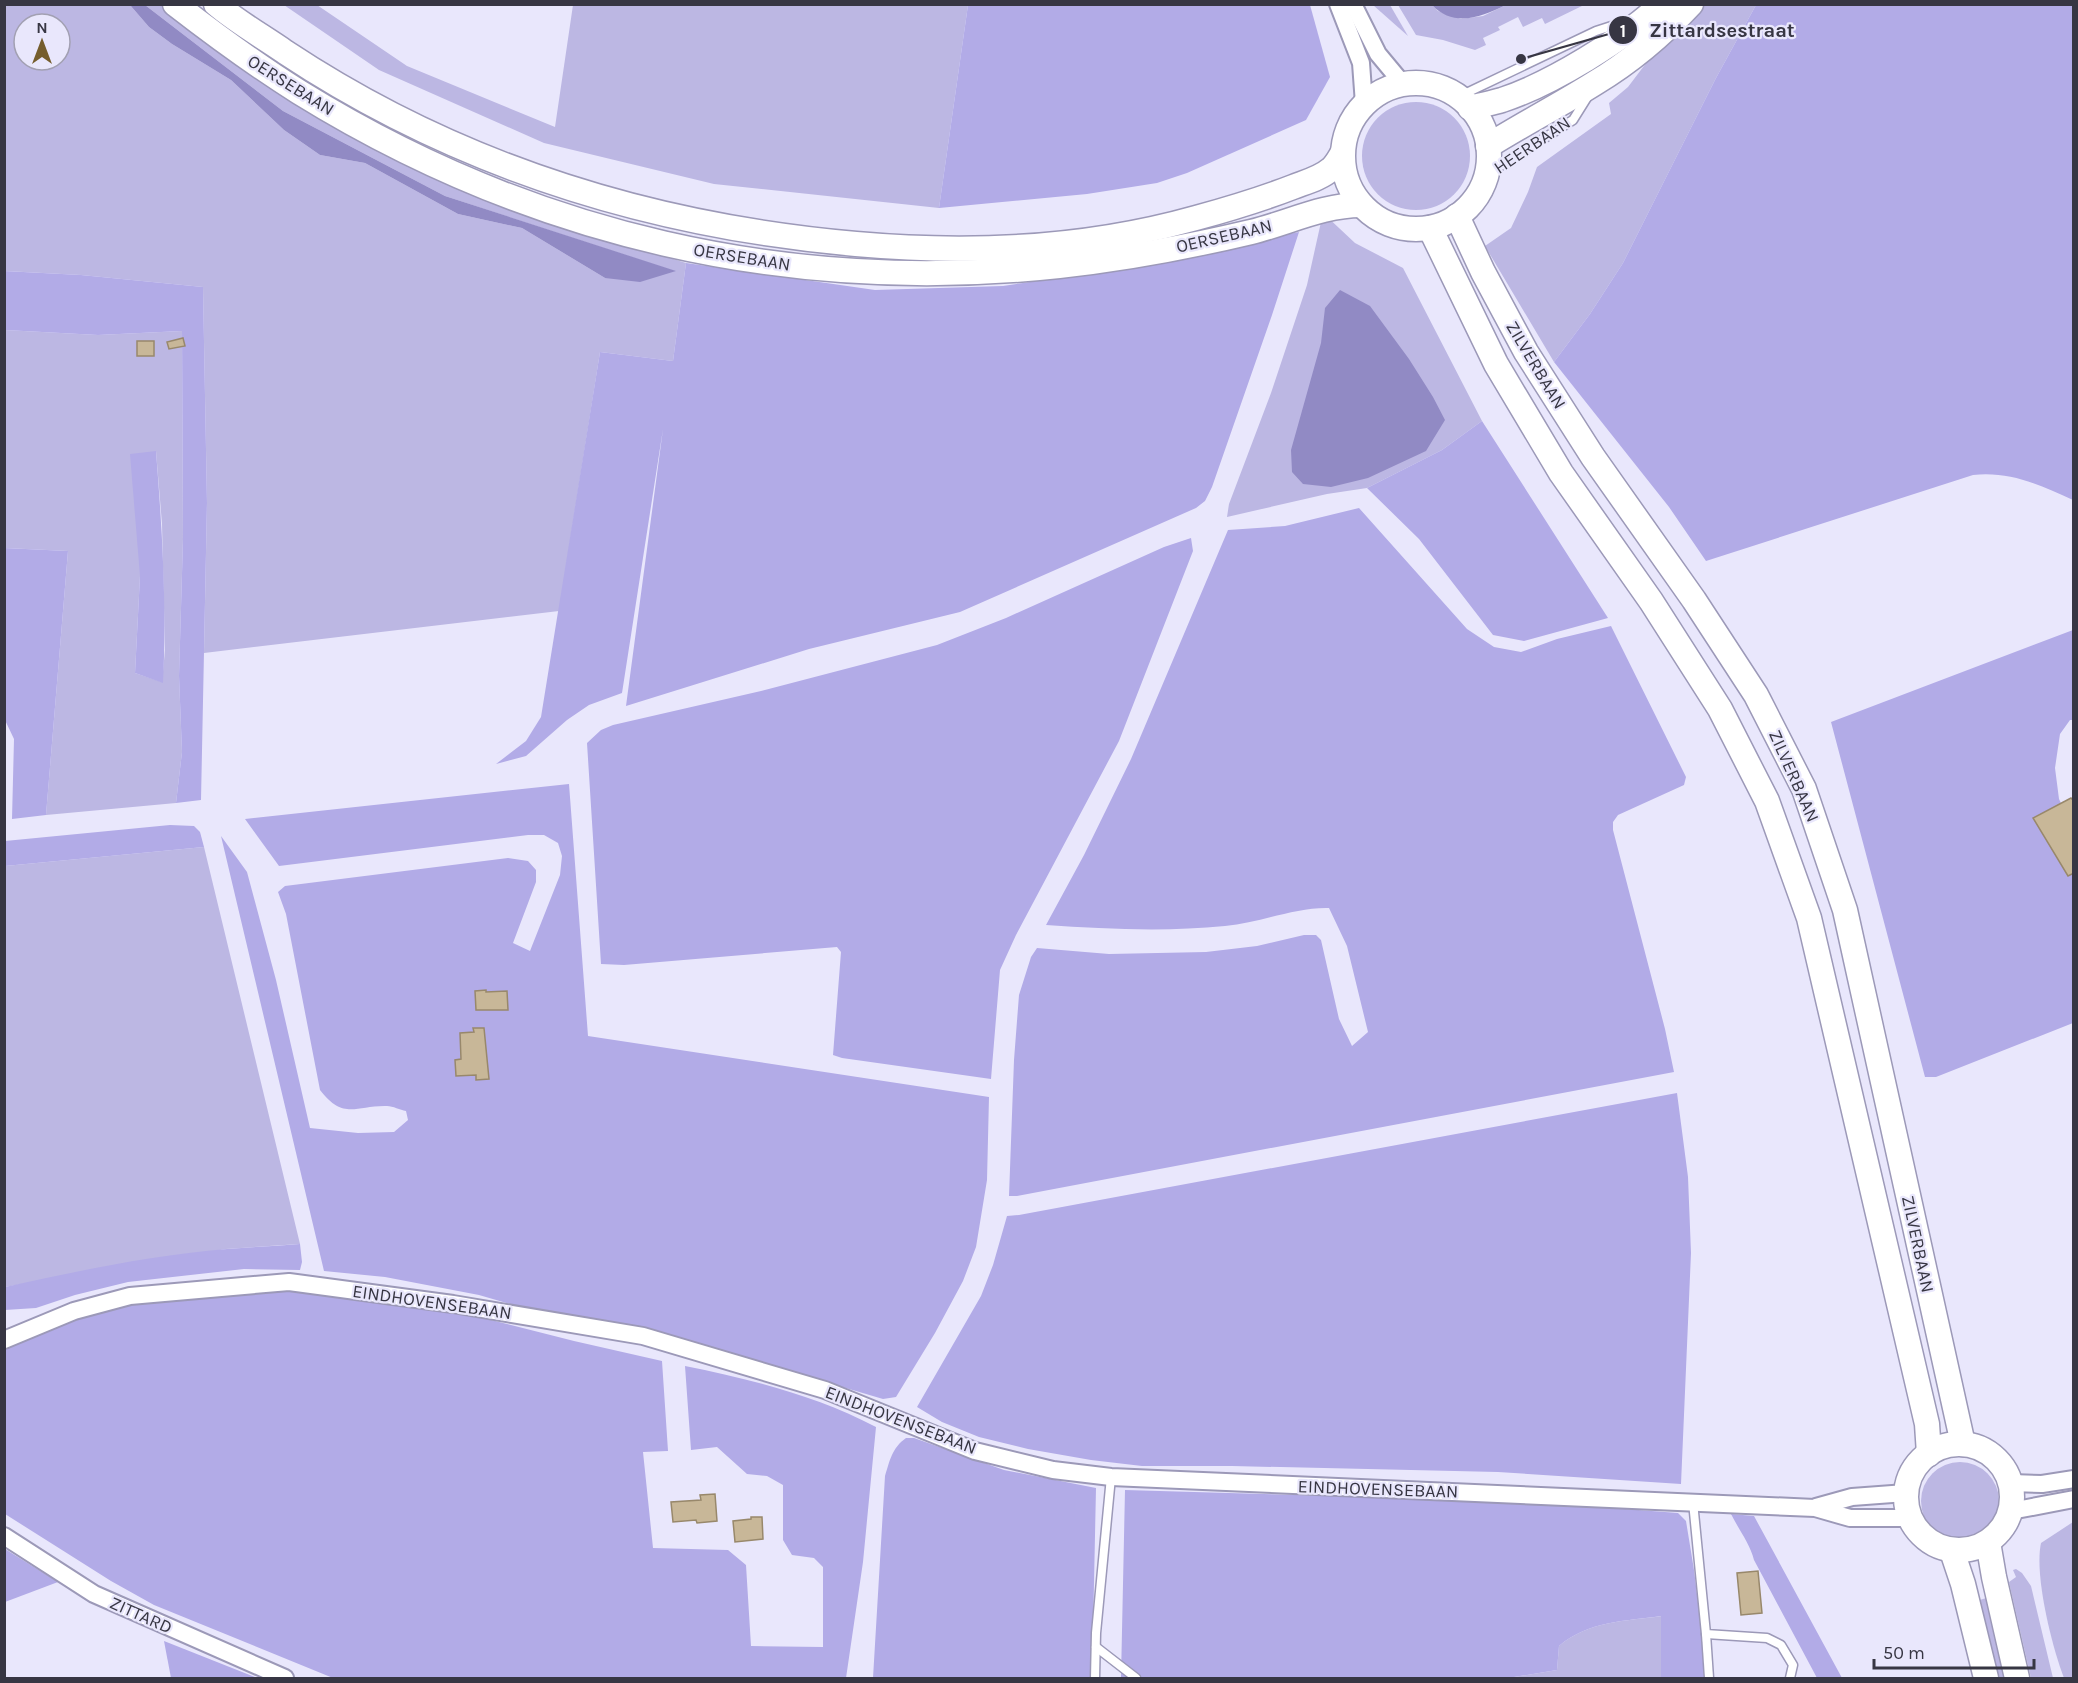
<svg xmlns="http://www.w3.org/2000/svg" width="2078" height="1683" font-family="Karla,sans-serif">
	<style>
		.green { fill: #bcb7e3; fill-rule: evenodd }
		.forest { fill: #b2abe7 }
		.water { fill: #918ac4 }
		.building { fill: #c8b798; stroke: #98886b; stroke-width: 1.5 }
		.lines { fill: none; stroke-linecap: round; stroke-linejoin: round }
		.lane-casing { stroke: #9c99b8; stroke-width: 11 }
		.street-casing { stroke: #9c99b8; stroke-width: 20 }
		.secondary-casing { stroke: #9c99b8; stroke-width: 27 }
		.lane { stroke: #fff; stroke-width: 8 }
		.street { stroke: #fff; stroke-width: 16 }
		.secondary { stroke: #fff; stroke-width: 24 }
		.labels { text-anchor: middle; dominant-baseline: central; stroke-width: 4.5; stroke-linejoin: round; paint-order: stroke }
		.street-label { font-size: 18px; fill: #373643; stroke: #e9e7fc }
		.leader { fill: none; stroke: #373643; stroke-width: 2 }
		.callout-dot { fill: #373643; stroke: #e9e7fc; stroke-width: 2 }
		.mark-label { font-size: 18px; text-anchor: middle; font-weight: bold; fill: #fff }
		.callout-label { font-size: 20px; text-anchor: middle; font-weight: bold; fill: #373643; stroke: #e9e7fc; stroke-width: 4.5; stroke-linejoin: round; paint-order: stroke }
	</style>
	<rect width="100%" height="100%" fill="#e9e7fc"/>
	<g class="green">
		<path d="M5 4 130 5 149 27 172 44 231 80 284 130 320 155 365 163 458 214 522 228 605 278 674 271 445 196 283 111 145 5H165L185 21 377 151 515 210 686 263 673 361 600 352 559 611 204 653 207 503 203 287 81 275 5 271ZM24 24H60V60H24Z"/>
		<polygon points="284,5 317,5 407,66 555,127 573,5 968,5 939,208 714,184 544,143 379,70"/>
		<polygon points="1373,5 1390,5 1408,36"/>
		<polygon points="1398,5 1432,5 1438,11 1461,19 1483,16 1506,5 1584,5 1545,24 1542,18 1523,27 1518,17 1498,27 1500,30 1483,38 1486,45 1475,50 1443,40 1416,35"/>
		<polygon points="1703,5 1756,5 1716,78 1623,263 1590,314 1554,362 1485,246 1511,228 1528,192 1537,167 1611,114 1609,103 1628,87 1659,46"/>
		<circle cx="1416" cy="156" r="54"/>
		<polygon points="1323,213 1355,243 1403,268 1482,421 1442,450 1367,488 1327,494 1227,517 1229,504 1271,393 1307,285"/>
		<path d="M5 330 98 335 182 331 183 539 179 676 182 752 176 803 46 815 68 551 5 548ZM156 451 162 524 165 650 162 682 135 673 140 576Z"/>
		<polygon points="204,847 300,1244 226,1249 5,1287 5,866"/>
		<circle cx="1960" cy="1501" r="39"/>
		<path d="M2073 1522V1678H2064C2052 1647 2034 1575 2041 1543Z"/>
		<polygon points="2016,1569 2022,1573 2031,1586 2053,1678 2031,1678 2009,1582 2016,1577 2013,1570"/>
		<polygon points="1990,1597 2010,1678 1994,1678 1976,1601"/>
		<path d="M1662 1616 1661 1678H1508L1557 1670 1559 1646C1588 1621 1626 1621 1662 1616Z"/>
	</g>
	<g class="forest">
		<polygon points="968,5 1310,5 1330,77 1306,120 1187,173 1157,183 1087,194 939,208"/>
		<path d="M1756 5H2073V500C2040 485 2010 471 1973 475L1706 561 1669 507 1554 362 1590 314 1623 263 1716 78Z"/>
		<polygon points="1299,232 1272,315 1212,487 1205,501 1196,508 960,612 809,649 626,706 663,429 622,693 589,705 567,720 526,756 496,764 526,741 541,717 600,352 673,361 686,263 875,290 1003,286 1127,268"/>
		<polygon points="4,271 81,275 203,287 207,503 201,800 176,803 182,752 179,676 183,539 182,331 98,335 5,330"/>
		<polygon points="1482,421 1608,618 1524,641 1493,635 1419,539 1367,488 1442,450"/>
		<path d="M156 451C162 528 167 606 163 683L135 673 140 576 130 454Z"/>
		<path d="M1359 508 1467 629 1494 647 1521 652 1557 639 1611 626 1686 777 1684 785 1618 815 1613 822V830L1665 1029 1674 1072 1017 1196H1009L1014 1060 1019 995 1031 957 1037 948 1109 954 1206 952 1257 946 1304 935H1316L1321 940 1339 1019 1352 1046 1368 1032 1347 946 1329 908C1295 907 1260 923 1225 926 1165 932 1105 929 1046 925L1084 855 1131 759 1228 530 1285 526Z"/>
		<polygon points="1191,538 1193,551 1119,741 1016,935 1000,970 991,1079 842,1058 833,1055 841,952 837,947 624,965 601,964 587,743 601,730 613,725 761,691 937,645 1006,618 1164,547"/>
		<polygon points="4,548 68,551 46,815 12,819 14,739 4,718"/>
		<polygon points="2073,630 2073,720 2070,720 2060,734 2055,768 2059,799 2073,828 2073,1023 1936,1077 1925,1077 1831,722"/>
		<path d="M569 784 588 1036 989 1097 987 1180 976 1247 963 1281 935 1333 896 1397 883 1399 748 1359 611 1333 479 1295 385 1277 324 1271 221 836 247 872 276 980 310 1128 358 1133 394 1132 408 1120 406 1111C400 1110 393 1106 387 1106 356 1105 344 1121 320 1090L286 914 278 892 285 886 508 858 528 861 536 870V882L513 943 530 951 560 875 562 856 558 843 544 835H528L279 866 245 819Z"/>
		<polygon points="170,825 194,826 200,832 204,847 5,866 5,841"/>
		<polygon points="1677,1093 1688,1177 1691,1253 1681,1484 1498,1472 1232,1466 1142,1466 1091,1460 1028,1449 979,1437 942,1422 917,1407 981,1296 993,1265 1007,1216 1019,1215"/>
		<path d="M300 1244 302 1262 300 1270 244 1269 128 1282 75 1295 36 1308 5 1310V1287C78 1271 152 1255 227 1249 251 1247 276 1246 300 1244Z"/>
		<path d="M288 1287 420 1302 574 1341 662 1361 668 1451 643 1452 653 1548 728 1550 746 1565 751 1646 823 1647V1567L814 1558 792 1555 783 1540V1485L767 1476 747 1474 717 1447 691 1450 685 1366C750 1379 817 1396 876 1427L863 1562 846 1678H333L154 1605 111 1581 5 1514V1344C56 1321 112 1306 168 1297 208 1292 248 1291 288 1287Z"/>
		<path d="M906 1438H914L1004 1470 1096 1488 1092 1678H873L885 1476C890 1460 892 1448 906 1438Z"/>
		<path d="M1125 1490 1533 1502 1678 1513 1686 1521 1694 1570 1702 1635 1704 1678H1661V1616C1626 1621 1588 1621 1559 1646L1557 1670 1508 1678H1121Z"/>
		<path d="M1731 1514 1754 1516 1842 1678H1817L1754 1560C1750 1544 1739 1530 1731 1514Z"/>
		<polygon points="5,1549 58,1582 5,1602"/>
		<polygon points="164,1641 257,1678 171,1678"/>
	</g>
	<g class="water">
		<polygon points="130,5 145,5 283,111 445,196 676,271 640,282 605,278 522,228 458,214 365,163 320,155 284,130 231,80 172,44 149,27"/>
		<path d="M1432 5H1506C1481 17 1454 28 1432 5Z"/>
		<polygon points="1340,290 1370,306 1409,359 1433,397 1445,420 1426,451 1368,478 1331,487 1303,484 1292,472 1291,450 1321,343 1325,308"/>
	</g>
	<g class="building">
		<polygon points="183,338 185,346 169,349 167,342"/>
		<rect x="137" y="341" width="17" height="15"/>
		<polygon points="2071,798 2074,801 2074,873 2068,876 2033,818"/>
		<polygon points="486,990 486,992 507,991 508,1010 476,1010 475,991"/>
		<polygon points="473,1028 484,1028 489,1079 476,1080 476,1075 456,1076 455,1060 461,1059 460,1033 474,1032"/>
		<polygon points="715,1494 717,1521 697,1523 696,1520 673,1522 671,1502 701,1500 700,1495"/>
		<polygon points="751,1517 762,1517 763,1539 735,1542 733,1521 751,1519"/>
		<polygon points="1758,1571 1762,1613 1741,1615 1737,1573"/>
	</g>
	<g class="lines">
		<g class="lane-casing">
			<g id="lane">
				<polyline points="1458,97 1596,31 1627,21"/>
				<polyline points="1486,175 1573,120 1588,96"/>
				<polyline points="1693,1502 1706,1634 1767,1638 1781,1645 1793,1665 1790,1678"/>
				<polyline points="1706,1634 1709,1678"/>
				<polyline points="1096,1647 1136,1678"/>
				<polyline points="1095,1678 1096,1633 1111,1477"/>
			</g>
		</g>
		<g class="street-casing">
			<g id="street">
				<polyline points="1338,4 1361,63 1364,104"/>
				<polyline points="1353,4 1378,54 1403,84"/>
				<polyline points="4,1340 74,1311 130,1296 289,1282 453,1304 643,1336 825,1390 975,1451 1053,1470 1111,1477 1815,1508 1850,1518 1909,1518"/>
				<polyline points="2011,1483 2042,1484 2074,1479"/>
				<polyline points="1816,1507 1852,1497 1906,1493"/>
				<polyline points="2011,1511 2074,1499"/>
				<polyline points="4,1536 94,1594 285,1678"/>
			</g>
		</g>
		<g class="secondary-casing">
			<g id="secondary">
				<path d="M175 4C215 35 256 65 299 92 530 235 788 295 1059 266 1124 259 1188 247 1251 232 1288 223 1323 205 1361 205"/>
				<path d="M216 4C237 22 262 36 285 52 457 166 651 226 856 244 969 254 1086 249 1196 218 1229 209 1262 199 1293 187 1306 182 1321 178 1331 169 1336 165 1339 159 1342 154"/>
				<circle cx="1416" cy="156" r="73"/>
				<path d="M1470 108C1481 105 1492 103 1502 100 1551 84 1624 39 1662 4"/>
				<path d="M1488 146C1523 124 1560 105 1595 83 1630 62 1663 34 1691 4"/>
				<polyline points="1457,216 1483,272 1526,352 1593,457 1694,600 1756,695 1804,789 1845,910 1963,1444"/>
				<polyline points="1430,228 1496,364 1561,473 1651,601 1720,709 1767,801 1809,918 1927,1424 1929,1454"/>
				<circle cx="1959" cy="1497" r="53"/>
				<polyline points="1988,1542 1994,1577 2017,1678"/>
				<polyline points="1952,1551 1963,1584 1986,1678"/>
			</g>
		</g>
		<use href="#lane" class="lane"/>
		<use href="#street" class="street"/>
		<use href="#secondary" class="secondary"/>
	</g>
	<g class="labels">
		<g class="street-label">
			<text transform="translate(291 85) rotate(32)">OERSEBAAN</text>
			<text transform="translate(1532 145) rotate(-34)">HEERBAAN</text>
			<text transform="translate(1224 236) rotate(-13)">OERSEBAAN</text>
			<text transform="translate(742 257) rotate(9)">OERSEBAAN</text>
			<text transform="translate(1536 365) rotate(59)">ZILVERBAAN</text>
			<text transform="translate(1794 776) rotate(66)">ZILVERBAAN</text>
			<text transform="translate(1918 1244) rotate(78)">ZILVERBAAN</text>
			<text transform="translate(432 1302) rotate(8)">EINDHOVENSEBAAN</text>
			<text transform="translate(901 1420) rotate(21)">EINDHOVENSEBAAN</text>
			<text transform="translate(1378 1489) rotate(2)">EINDHOVENSEBAAN</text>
			<text transform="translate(141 1615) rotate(24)">ZITTARD</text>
		</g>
	</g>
	<path class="leader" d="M1521 59L1623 30"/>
	<g class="callout-dot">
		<circle cx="1521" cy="59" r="6"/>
		<circle cx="1623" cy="30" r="15"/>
	</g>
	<g class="mark-label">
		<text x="1623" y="37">1</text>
	</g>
	<g class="callout-label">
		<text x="1722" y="37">Zittardsestraat</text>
	</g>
	<rect width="2078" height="1683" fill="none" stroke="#373643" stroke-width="12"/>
	<g transform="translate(42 42)"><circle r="28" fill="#e9e7fc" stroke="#a2a0b2" stroke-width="1.5"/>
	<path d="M0-4.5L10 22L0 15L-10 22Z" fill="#755d2d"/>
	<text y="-9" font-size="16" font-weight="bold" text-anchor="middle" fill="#373643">N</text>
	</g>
	<path d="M1874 1659v9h160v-9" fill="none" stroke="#373643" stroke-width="3"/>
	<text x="1883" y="1659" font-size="18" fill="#373643" stroke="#e9e7fc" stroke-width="4.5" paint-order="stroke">50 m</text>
</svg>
